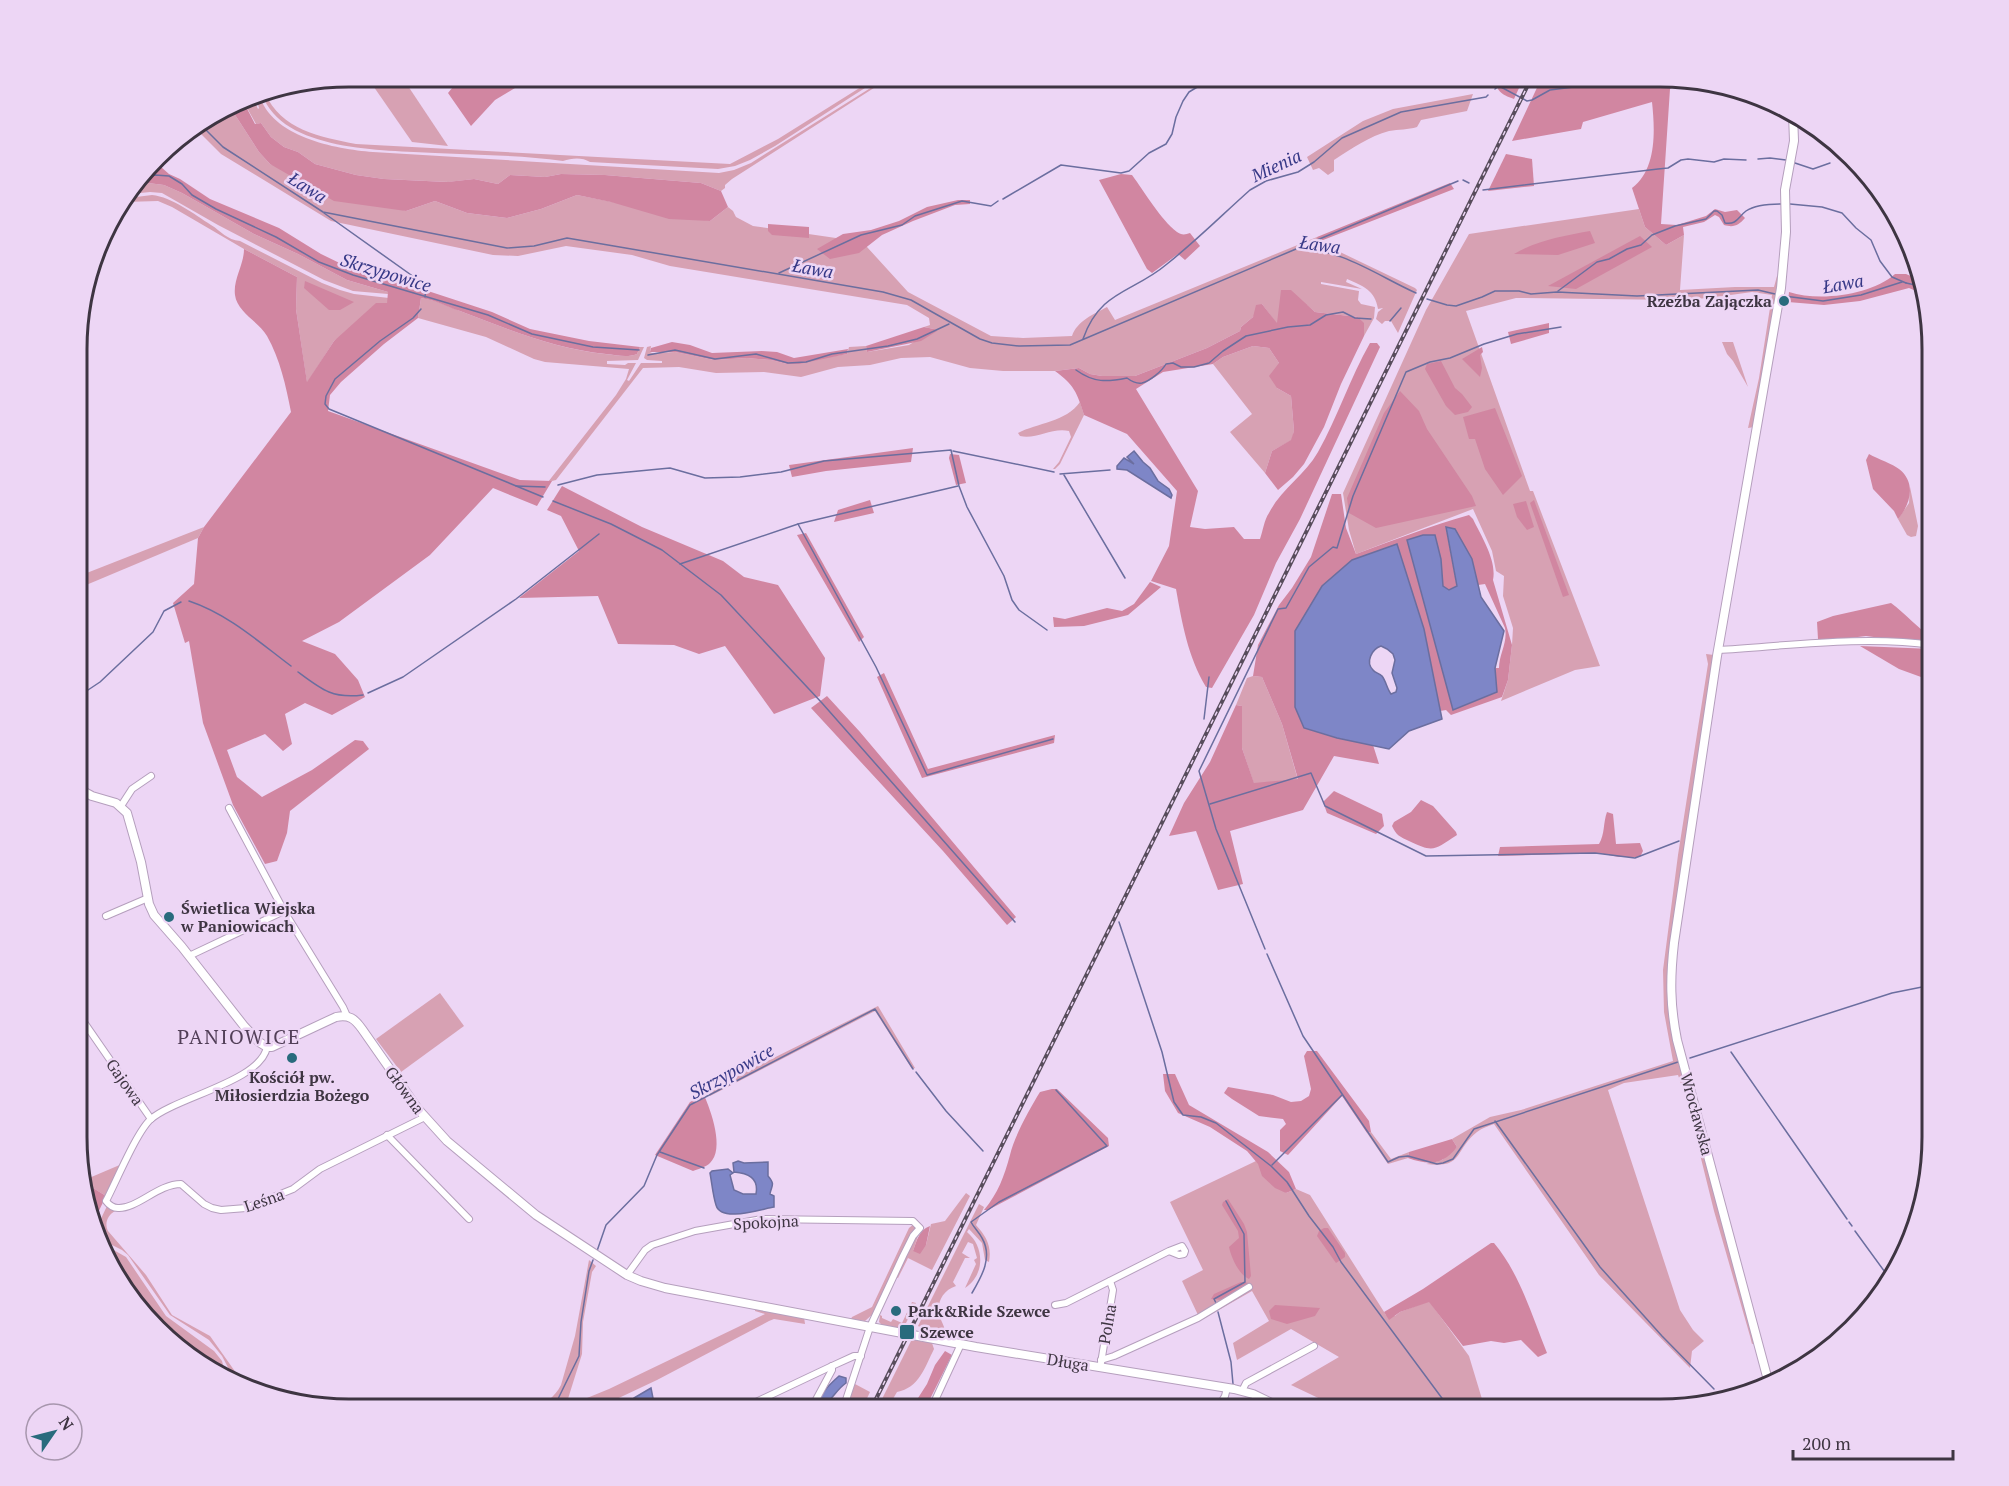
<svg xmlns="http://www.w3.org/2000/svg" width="2009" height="1486" font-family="'PT Serif',serif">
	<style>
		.green { fill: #d7a1b3 }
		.forest { fill: #d186a1; fill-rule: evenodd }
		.water { fill: #7e86c7; stroke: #6b6e9f; stroke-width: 1.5; fill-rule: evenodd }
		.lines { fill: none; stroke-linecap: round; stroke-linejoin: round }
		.stream { stroke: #6b6e9f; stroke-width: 1.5 }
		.street-casing { stroke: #b59fbd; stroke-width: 8 }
		.secondary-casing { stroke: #b59fbd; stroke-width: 10 }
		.street { stroke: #fff; stroke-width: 6 }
		.secondary { stroke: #fff; stroke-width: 8 }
		.rail-casing { stroke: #584d5c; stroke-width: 4 }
		.rail { stroke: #edd6f5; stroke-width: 1.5; stroke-dasharray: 4.5; stroke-linecap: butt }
		.poi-dot { fill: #296b7d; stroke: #edd6f5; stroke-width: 2 }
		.labels { text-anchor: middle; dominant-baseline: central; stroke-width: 5; stroke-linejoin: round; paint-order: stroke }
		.poi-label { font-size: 16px; font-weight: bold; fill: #3e3542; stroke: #edd6f5; text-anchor: start }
		.street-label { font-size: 16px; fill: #3e3542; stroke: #edd6f5 }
		.water-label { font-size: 18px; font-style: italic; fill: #373987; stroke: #edd6f5 }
		.quarter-label { font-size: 20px; letter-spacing: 1.5px; fill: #523f58; stroke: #edd6f5 }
		.rim { fill: none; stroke: #3e3542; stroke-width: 3 }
	</style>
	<rect width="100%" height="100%" fill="#edd6f5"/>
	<g class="green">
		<polygon points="367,77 402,77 448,146 412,142"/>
		<path d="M877 77H882L775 146 750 160 735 166 718 169 590 162C582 157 572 158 563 161 521 155 477 155 435 153 384 150 282 152 262 94L265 93C281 130 320 137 356 144L730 164 778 139Z"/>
		<path d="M888 77H891L732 179 725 185V188L721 191 701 183 605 175 561 174 545 177 510 175 498 184 474 179 448 182 384 179 356 175 315 164 298 152 284 147 271 137 261 123 256 124 242 99 252 96 258 109 259 108 255 95 259 94C271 137 335 149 373 152L719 173 734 170 751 163Z"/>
		<path d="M1473 94 1467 111 1421 120 1417 127C1408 130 1399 129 1389 131 1370 136 1351 149 1334 160V171L1328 175 1319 168 1313 170 1307 157 1363 121 1393 109Z"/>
		<path d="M230 107 259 152 270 164 406 211 435 201 467 213 507 218 541 209 577 195 710 221 728 207 733 211 736 217 753 226 836 238 857 236 908 292 991 336 1023 338 1072 336C1077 321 1094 314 1107 307L1115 320 1317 237 1322 248 1340 252 1415 288 1417 290 1398 333 1391 321H1385L1382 324 1376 319 1378 312 1383 308 1378 309C1375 290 1363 286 1347 279L1346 282 1362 289 1321 282V284L1359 291 1358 300 1361 304 1375 307 1374 318 1364 336 1363 323 1358 317 1315 312 1307 305 1277 324 1262 304 1253 317 1241 327 1240 331 1207 348 1135 376H1102L1090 374 1079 368 1055 371H1003L970 368 930 357 901 358 870 365 838 367 801 377 764 372 716 373 679 367 643 368 556 480 548 482 616 395 626 379 629 369 545 362 534 359 486 337 418 318 421 298C439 301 444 305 460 311 507 329 555 349 605 354 616 355 627 358 637 354L640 347H644L638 360 607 361V364L625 365 628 363H636L627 380 629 381 641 363H662V361L647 360 644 358 647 347 651 346 650 352 652 353 675 352 714 360 747 358 771 360 787 364 847 354 849 347 866 346 867 352 909 345 934 329 924 327 930 325 929 318 907 305 670 266 632 255 566 246 518 256 493 255 331 221 221 154 195 128Z"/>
		<polygon points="148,183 164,185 182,193 254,234 298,254 347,280 388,292 388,294 353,291 324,280 218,225 162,193 150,192 131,194 139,184"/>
		<path d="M152 195C172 197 194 214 211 225 221 231 227 240 240 241L322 283 340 290 354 294 389 298 387 304 334 341 307 383 296 309 297 277 244 249 172 207 158 201 125 202 128 198Z"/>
		<polygon points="1639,209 1645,227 1666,245 1684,235 1680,290 1735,287 1774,287 1777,276 1779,277 1754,427 1748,428 1759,378 1772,295 1752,292 1709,298 1678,300 1516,298 1466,311 1530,491 1533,491 1600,666 1575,670 1501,701 1508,680 1512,645 1513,628 1503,596 1504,576 1496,571 1492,551 1473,509 1356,554 1349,530 1343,493 1426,310 1469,234"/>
		<polygon points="1722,342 1733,342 1748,387 1733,361 1727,354"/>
		<polygon points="1253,346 1269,348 1279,363 1277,388 1291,396 1294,431 1292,440 1272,451 1265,473 1230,432 1252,414 1213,364 1223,357"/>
		<path d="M1080 402 1084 415 1060 464 1055 469H1053L1059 462 1071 437 1069 431C1052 427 1036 440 1020 436L1018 433C1037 423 1066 422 1080 402Z"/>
		<polygon points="1910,487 1918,526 1916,536 1911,537 1907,535 1898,519 1909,503"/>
		<polygon points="204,527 198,538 79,588 79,576"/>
		<path d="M1706 654 1714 655 1668 992 1755 1343 1752 1344 1750 1336 1714 1211 1686 1098 1678 1075 1624 1083 1608 1090 1680 1310 1693 1330 1704 1341 1692 1351 1690 1368 1599 1275 1494 1124C1489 1126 1482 1128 1477 1132 1454 1150 1464 1169 1426 1164L1442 1160 1457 1147 1452 1139 1490 1117 1521 1110 1673 1061 1664 1012 1663 970 1678 855 1708 664Z"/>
		<polygon points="1253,676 1262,677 1282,724 1298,780 1254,784 1242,748 1242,706 1236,705 1247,678"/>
		<polygon points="440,993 464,1026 401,1072 376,1039"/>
		<polygon points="878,1006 915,1068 912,1069 875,1011 710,1096 707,1091"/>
		<polygon points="1371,1132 1391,1159 1409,1152 1408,1158 1388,1164 1367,1133"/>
		<polygon points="1256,1161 1286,1193 1296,1189 1310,1195 1386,1315 1395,1316 1400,1312 1429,1301 1469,1356 1485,1409 1439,1409 1433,1402 1422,1409 1350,1409 1335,1401 1333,1405 1291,1385 1339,1357 1291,1329 1237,1360 1233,1343 1269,1321 1252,1291 1203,1319 1198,1315 1182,1281 1203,1270 1170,1202"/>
		<polygon points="122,1164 106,1196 82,1181"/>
		<polygon points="966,1193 970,1196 932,1270 908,1258 898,1278 895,1277 915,1238 918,1236 913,1251 926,1245 931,1224 945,1221"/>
		<path d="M979 1204 984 1207 976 1225C986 1236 992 1246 989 1262L985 1260 982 1243 969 1229 967 1232C985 1247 985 1275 965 1288L976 1264 974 1260 977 1258 973 1244 968 1242 962 1253 970 1258H965L953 1282 956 1286C941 1291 936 1305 940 1317 941 1321 944 1325 945 1331L940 1336 922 1332 924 1329 918 1326Z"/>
		<path d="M107 1206 115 1211C108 1215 104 1223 108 1231L146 1275 172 1315 210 1336 246 1387 235 1381 222 1356 209 1340 170 1315 128 1255 122 1250 102 1240 97 1227Z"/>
		<polygon points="914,1224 918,1228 874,1313 865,1321 851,1319 852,1317 872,1307 909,1228"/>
		<polygon points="103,1244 126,1257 166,1316 214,1351 222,1361 226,1376 180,1350 125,1286 110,1263"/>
		<path d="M589 1260 596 1266 592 1272 583 1322 582 1354 567 1402 587 1398 609 1389 765 1314 755 1311V1308L804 1317 805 1324 774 1319 769 1321 657 1380 606 1404 592 1409H532C545 1404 555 1397 561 1385L575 1336Z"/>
		<polygon points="912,1302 916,1303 903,1329 882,1325 879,1322 880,1315 882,1316 882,1318 891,1322 893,1319 902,1323"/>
		<path d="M909 1339 932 1343 934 1349C925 1367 919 1388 897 1392L887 1409H877L911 1341Z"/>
		<polygon points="855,1384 870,1392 862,1409 846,1409"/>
	</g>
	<g class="forest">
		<polygon points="457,77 533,77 495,100 471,126 448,93 457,82"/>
		<path d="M1493 77H1524L1514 99C1500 94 1498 92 1493 77Z"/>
		<path d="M1542 77H1677L1685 79 1679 80 1670 89 1661 224 1677 225 1706 216 1715 209 1725 212 1737 210 1745 218C1739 225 1734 228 1724 225L1719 217 1715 215 1704 222 1683 227 1684 235 1666 245 1645 227 1632 188C1657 169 1655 130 1652 102L1583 122 1581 129 1512 141Z"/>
		<polygon points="242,99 255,124 261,123 271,137 284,147 298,152 315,164 356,175 384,179 447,182 474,179 498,184 510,175 545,177 561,174 605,175 701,183 721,191 728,207 710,221 669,219 611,202 577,195 541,209 507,218 467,213 435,201 406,211 334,201 270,164 259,152 230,107"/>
		<polygon points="1506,154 1532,159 1534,186 1488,191"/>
		<path d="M157 160 161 167 169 174 180 179 210 199 279 228 321 254 356 271 428 291 492 312 530 329 589 341 640 347 637 354C627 358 616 355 606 354 555 349 507 329 460 311 445 306 438 301 421 298L418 318 384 344 341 382 330 395 328 411 520 480 552 481 537 506 493 488 430 555 339 622 302 641 335 654 358 680 365 697 332 715 305 703 285 714 292 744 283 751 265 734 227 750 237 777 262 797 312 770 355 740 363 741 369 749 290 811 287 833 277 861 265 864 233 805 203 723 189 641 185 643 173 603 194 584 198 538 204 527 291 412C286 386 280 359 267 336 259 322 237 312 235 295 233 279 244 265 244 249L297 277 296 309 307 382 334 341 376 303H387L388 292 347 280 298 254 254 234 182 193 164 185 148 183 139 184Z"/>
		<path d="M1121 174 1132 175C1144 191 1161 220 1177 232 1181 235 1185 235 1190 233L1200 246 1185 260 1178 254 1152 273 1147 269 1099 180Z"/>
		<polygon points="1450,183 1454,189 1318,242 1317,237"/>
		<polygon points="958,200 970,200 970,204 955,205 913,221 882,235 859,253 830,259 817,249 843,234 871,230 899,221 927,207"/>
		<polygon points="768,224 809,227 809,238 772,235 768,231"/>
		<path d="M1590 231 1595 243 1558 255 1514 254C1538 240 1563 236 1590 231Z"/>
		<polygon points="1640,236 1652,247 1576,289 1548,286"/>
		<path d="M1895 274H1906L1918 279 1921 293 1909 288 1860 301 1824 305 1788 302 1789 292C1820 302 1871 295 1895 274Z"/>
		<polygon points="305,281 354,302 340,310 329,310 304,288"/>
		<path d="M1281 290H1291L1315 312 1358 317 1364 323V336L1341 384 1324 427 1304 464 1293 477 1278 490 1265 473 1272 451 1291 440 1294 431 1291 396 1277 388 1269 376 1279 363 1269 348 1253 346 1223 357 1213 364 1163 372 1136 389 1198 491 1190 527 1205 529 1234 527 1244 539H1260C1263 531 1264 520 1269 513 1281 489 1305 475 1318 452 1338 416 1350 378 1370 343H1377L1380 347 1300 519 1276 563 1254 615 1212 688 1206 687C1188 657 1182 623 1176 589L1151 581 1169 546 1177 491 1127 434 1084 415C1077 392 1074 385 1055 371L1079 368 1090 374 1102 376H1135L1207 348 1240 331 1241 327 1253 317 1256 305 1262 304 1277 323Z"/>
		<polygon points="1549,323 1549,333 1511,344 1508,332"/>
		<polygon points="924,327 934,329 937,331 921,341 867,352 866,346"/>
		<polygon points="672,342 690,345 712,353 762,351 777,352 794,358 848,349 847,354 799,364 787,364 771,360 747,358 714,360 675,352 650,352 651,348"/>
		<polygon points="1482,347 1483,352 1480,355 1482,368 1480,377 1462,359"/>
		<polygon points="1441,361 1455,388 1462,394 1472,407 1468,412 1455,415 1446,406 1425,369 1427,364"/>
		<polygon points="1400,391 1419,411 1427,429 1472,496 1476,506 1376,528 1349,513 1347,498 1384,413"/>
		<polygon points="1495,408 1522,476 1503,495 1485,469 1475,439 1469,439 1463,417"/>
		<polygon points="913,448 911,462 826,471 792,477 789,465"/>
		<polygon points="950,454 959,455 966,483 956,485 949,458"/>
		<path d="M1869 454C1878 459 1893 464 1899 469 1917 483 1910 505 1898 519L1894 511 1873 489 1866 460Z"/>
		<polygon points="562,486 642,527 723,561 744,577 778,585 825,658 820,696 774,714 725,646 699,654 674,645 618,644 598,596 519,598 579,551 561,516 547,510"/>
		<path d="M1332 494H1341L1346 528 1356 554C1394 540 1430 526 1469 515L1473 519C1481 536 1497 560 1493 580L1512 645 1508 680 1502 697 1451 715 1446 710 1440 711 1424 629 1352 560 1322 586 1337 738 1373 745 1379 764 1334 756 1303 810 1230 831 1243 884 1218 890 1196 831 1169 836 1184 803 1210 762 1236 705 1242 706V748L1254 783 1298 779 1282 724 1262 677 1253 676 1258 645 1279 605 1292 588 1311 557ZM1446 528 1472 559 1478 585 1485 584 1505 628C1508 642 1499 654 1499 668H1495L1497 692 1453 710 1408 540 1441 559 1443 586 1448 590 1457 587Z"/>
		<polygon points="870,500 874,513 834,522 838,510"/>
		<polygon points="1534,500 1569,595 1563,597 1530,503"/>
		<polygon points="1526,501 1534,527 1527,530 1517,517 1513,504"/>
		<polygon points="806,533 864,637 859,642 797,535"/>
		<polygon points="1150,582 1161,587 1128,615 1084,626 1054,627 1053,617 1065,619 1107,608 1122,611 1134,604"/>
		<path d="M1891 603C1905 613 1918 629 1932 637V641L1889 639 1866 636 1833 640 1818 639 1817 622 1833 616Z"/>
		<polygon points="1860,646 1932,649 1932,681 1899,669"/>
		<polygon points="884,673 928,769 1055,735 1054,743 922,778 877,677"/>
		<polygon points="827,696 860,732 1016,917 1007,925 943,851 811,708"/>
		<polygon points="1334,791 1382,814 1384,826 1376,834 1327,813 1323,802"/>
		<path d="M1421 800 1433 806 1456 832 1457 835C1434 850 1434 853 1409 841 1400 837 1396 835 1392 826L1394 822 1411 812Z"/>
		<path d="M1607 812 1613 814 1616 844 1640 843 1643 851 1640 857H1619L1598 853 1498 856 1500 847 1599 844C1605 834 1603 823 1607 812Z"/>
		<polygon points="1307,1051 1317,1051 1369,1121 1371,1132 1367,1133 1342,1096 1288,1155 1280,1151 1280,1130 1286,1124 1283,1119 1259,1116 1232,1099 1224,1093 1228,1087 1273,1095 1291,1102 1301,1101 1309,1096 1311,1089 1304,1056"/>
		<polygon points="1163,1074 1175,1074 1189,1105 1268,1152 1289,1172 1296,1189 1286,1193 1275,1188 1262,1176 1258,1164 1247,1151 1210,1127 1178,1113 1165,1091"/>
		<path d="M1052 1089H1057L1108 1138 1109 1146 988 1210H984C998 1193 1004 1177 1010 1155 1014 1137 1030 1108 1040 1092Z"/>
		<path d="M704 1095C711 1111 725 1149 710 1163 706 1167 698 1169 693 1171L655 1155 690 1102Z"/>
		<path d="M1452 1139 1457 1147C1442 1166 1428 1165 1408 1158L1409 1152Z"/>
		<polygon points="82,1181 106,1196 95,1219"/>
		<path d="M1228 1199 1244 1224 1247 1232 1251 1276 1249 1279C1239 1275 1231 1257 1229 1247L1239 1238 1238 1231 1222 1205 1223 1202Z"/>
		<path d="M930 1226 926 1245 920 1254 913 1251C917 1240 919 1230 930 1226Z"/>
		<polygon points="1324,1228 1328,1228 1345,1253 1345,1257 1336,1263 1317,1236 1319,1231"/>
		<path d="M1491 1243H1494C1520 1274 1532 1316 1547 1353L1538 1357 1521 1340 1504 1343 1491 1341 1463 1346 1429 1302 1400 1312 1389 1320 1384 1312 1423 1289Z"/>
		<polygon points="1241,1282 1249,1283 1222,1300 1211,1299 1214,1294"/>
		<polygon points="1275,1305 1320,1308 1315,1316 1287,1324 1271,1319 1269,1311"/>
		<polygon points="945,1351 952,1355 925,1409 911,1409 927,1384 935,1365"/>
	</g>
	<g class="water">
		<polygon points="1134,451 1143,462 1150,468 1158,481 1169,489 1172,495 1171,498 1127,470 1117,469 1117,466 1124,458 1134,464 1127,457"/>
		<polygon points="1446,527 1455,529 1472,559 1481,597 1504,631 1495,668 1497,692 1453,710 1407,540 1423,535 1435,535 1441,559 1443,586 1449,590 1457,586"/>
		<path d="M1397 544 1424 629 1442 719 1409 731 1389 749 1337 738 1304 728 1295 707V631L1322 586 1352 560ZM1381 646 1387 649 1393 654 1395 660 1392 673 1397 688 1396 692 1391 694C1387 689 1386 681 1382 676 1379 673 1375 673 1373 670 1365 662 1372 649 1381 646Z"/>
		<path d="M738 1161 744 1163 768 1162V1176C776 1185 771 1186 770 1194L774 1196V1207C761 1209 721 1223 716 1205 713 1196 712 1184 710 1173L712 1171 728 1169 733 1173 730 1175 734 1190 743 1194H756C759 1178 748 1173 734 1172L733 1163Z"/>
		<path d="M839 1376 846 1378V1383C836 1390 833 1399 821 1408L817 1403C823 1391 829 1385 839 1376Z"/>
		<polygon points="651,1388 653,1398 646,1409 635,1409 634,1398"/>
	</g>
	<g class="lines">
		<g class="stream">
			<polyline points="1495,89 1499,86 1527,101 1532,100 1550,90 1613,82 1632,77"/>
			<path d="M201 125 223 147 323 212 507 248 534 246 567 238 883 292 911 300 980 339 992 343 1019 346 1070 345 1296 249C1339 247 1378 276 1416 293"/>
			<polyline points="1810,126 1812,125"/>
			<polyline points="1758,159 1770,158 1786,160"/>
			<polyline points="1795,163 1813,169 1830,163"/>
			<polyline points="152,167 154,175"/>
			<polyline points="143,179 155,175 169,176 182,184 192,195 216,209 276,237 319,262 353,275 488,315 532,334 593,347 639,350"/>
			<polyline points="1463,180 1469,183"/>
			<polyline points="1483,190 1658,169 1668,168 1681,160 1688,159 1714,162 1724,159 1746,160"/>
			<polyline points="1003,199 1061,165 1121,173 1129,171 1149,153 1166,144 1172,134 1176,117 1183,101 1189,92 1214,77"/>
			<polyline points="1790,204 1822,207 1842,213 1856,228 1871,240 1880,261 1892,277 1906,283"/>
			<polyline points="324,213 421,282 426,287 425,297"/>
			<polyline points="1298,248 1458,181"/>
			<polyline points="779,273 861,235 902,225 915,216 962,201 991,206 998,201"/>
			<polyline points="1906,283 1920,286"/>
			<path d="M1558 291 1597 262 1609 259 1627 249 1641 245 1652 235 1675 226 1706 219 1714 211H1717L1722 215 1725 223C1737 225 1738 217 1746 211 1755 205 1771 204 1781 204"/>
			<polyline points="1784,296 1823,301 1861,295 1902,282"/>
			<polyline points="1427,299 1447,305 1456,306 1482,297 1495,291 1519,291 1531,294 1557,292 1637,296 1758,290 1775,294"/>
			<polyline points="421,309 413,318 380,341 335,379 326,396 325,404 329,409 543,497"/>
			<polyline points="1390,321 1401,308"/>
			<path d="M1083 339C1100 290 1133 293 1167 264 1196 241 1223 214 1250 190L1266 181 1298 172 1314 162 1342 138 1401 112 1486 97 1488 95"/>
			<polyline points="648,355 675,350 715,359 756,354 788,363 806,362 832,354 888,346 917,339 949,324"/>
			<path d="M1076 370C1094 383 1107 382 1127 378 1131 381 1136 384 1142 383 1150 381 1162 371 1166 364L1173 363 1181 367H1194L1209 363 1223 351 1246 336 1288 327 1310 325 1326 315 1343 312 1355 318 1371 319"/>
			<polyline points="953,451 1054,472"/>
			<polyline points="1060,474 1110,470"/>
			<polyline points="1064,475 1125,578"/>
			<polyline points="558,485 597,475 670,468 705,478 740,477 781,472 824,461 951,450 959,486 967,507 1004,576 1012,600 1019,610 1047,630"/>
			<polyline points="516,486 545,487"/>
			<polyline points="553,501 611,524 662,550 721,595 822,703 1015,922"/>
			<polyline points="798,524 876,667 927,775 1053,739"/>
			<polyline points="680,564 798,524 958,486"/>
			<path d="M189 601C228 614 259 642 291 666"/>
			<path d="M298 672C322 690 333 699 363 695"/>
			<polyline points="368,693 403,677 516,599 599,534"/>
			<polyline points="79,696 100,682 153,632 164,611 181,602"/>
			<polyline points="1204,719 1209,677"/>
			<polyline points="1210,804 1311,773 1325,806 1426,856 1595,853 1635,858 1679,841"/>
			<polyline points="1119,922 1162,1052 1174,1102 1183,1115 1201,1117 1216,1123 1271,1166 1287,1182 1309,1216 1333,1247 1341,1262 1450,1409"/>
			<polyline points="1265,949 1216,829 1199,771 1278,609 1286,608 1309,567 1333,547 1337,548 1353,496 1406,372 1430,362 1450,358 1484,344 1517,334 1561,327"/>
			<polyline points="1267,954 1303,1036 1388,1162 1399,1157 1408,1156 1437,1164 1443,1163 1453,1159 1474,1129 1678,1062"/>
			<polyline points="1731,1052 1847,1219"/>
			<polyline points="1690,1058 1892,993 1932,985"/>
			<polyline points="916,1072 946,1111 983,1151"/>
			<polyline points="1495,1121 1600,1267 1662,1336 1714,1389"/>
			<polyline points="660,1152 704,1168"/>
			<polyline points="1272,1165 1342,1095"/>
			<polyline points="1849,1222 1852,1226"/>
			<polyline points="1855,1231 1890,1279"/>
			<polyline points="597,1251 606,1225 644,1186 657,1155 690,1105 875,1009 913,1069"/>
			<path d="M972 1293C982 1276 993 1257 982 1238 979 1232 974 1228 971 1222L999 1202 1107 1146 1056 1090"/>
			<polyline points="1216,1303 1214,1299 1245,1282 1244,1234 1226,1201"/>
			<polyline points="1218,1312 1231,1362 1233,1384"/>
			<polyline points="1719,1394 1720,1395"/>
			<polyline points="545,1409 555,1405 579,1356 581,1322 589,1271 593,1260"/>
		</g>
		<g class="street-casing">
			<g id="street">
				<path d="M1718 650C1786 646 1865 635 1932 645"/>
				<polyline points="121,806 132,789 151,776"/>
				<polyline points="229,808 284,911 343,1007 347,1016"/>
				<polyline points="106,916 148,898"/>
				<polyline points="189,956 284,911"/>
				<polyline points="79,1015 151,1119"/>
				<path d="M267 1047C261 1081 177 1097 151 1119 137 1131 116 1182 106 1201 109 1205 113 1208 118 1208 137 1209 158 1184 181 1184L204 1204 212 1208 221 1210 246 1208 293 1189 320 1169 425 1117"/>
				<polyline points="387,1135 469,1219"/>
				<polyline points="627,1275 645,1250 652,1245 695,1231 762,1219 913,1221 920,1228 913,1236 903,1256 870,1327 843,1409"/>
				<polyline points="1055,1305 1066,1303 1169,1251 1179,1255 1184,1254 1185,1251 1182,1246 1169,1251"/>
				<polyline points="1101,1360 1114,1356 1198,1318 1249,1287"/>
				<polyline points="1101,1363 1113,1290 1110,1281"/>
				<polyline points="1242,1391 1246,1383 1314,1346"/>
				<polyline points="741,1409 832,1366 854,1356 861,1356"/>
				<polyline points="811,1409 832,1370 832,1366"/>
				<polyline points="931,1409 961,1344"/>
				<polyline points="1217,1409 1225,1396 1227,1388"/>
			</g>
		</g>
		<g class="secondary-casing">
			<g id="secondary">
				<path d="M79 789 92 796 116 803 127 813 141 862 149 904 154 915 182 947 244 1026 259 1042 267 1047H272L336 1017C349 1014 355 1019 362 1029L418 1109 447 1141 536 1215 627 1275 641 1281 665 1288 976 1347 1234 1389 1253 1394 1284 1409"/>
				<path d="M1769 1384 1677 1040C1670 1005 1670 978 1674 943L1717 656 1781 288 1786 232 1785 190 1794 141 1793 114"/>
			</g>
		</g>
		<use href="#street" class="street"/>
		<use href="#secondary" class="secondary"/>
		<g class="rail-casing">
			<polyline id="rail" points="871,1409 1532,77"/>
		</g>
		<use href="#rail" class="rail"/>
	</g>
	<g class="poi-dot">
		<circle cx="1784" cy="301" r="6"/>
		<circle cx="169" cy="917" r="6"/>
		<circle cx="292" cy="1058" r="6"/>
		<circle cx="896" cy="1311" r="6"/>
		<rect x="899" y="1324" width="16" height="16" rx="3"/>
	</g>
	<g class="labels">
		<g class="poi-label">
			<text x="1772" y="301" text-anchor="end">Rzeźba Zajączka</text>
			<text x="181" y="908">Świetlica Wiejska<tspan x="181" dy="18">w Paniowicach</tspan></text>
			<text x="292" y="1077" text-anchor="middle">Kościół pw.<tspan x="292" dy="18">Miłosierdzia Bożego</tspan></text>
			<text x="908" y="1311">Park&amp;Ride Szewce</text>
			<text x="920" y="1332">Szewce</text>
		</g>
		<g class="street-label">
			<text transform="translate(125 1082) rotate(55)">Gajowa</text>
			<text transform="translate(405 1090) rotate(54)">Główna</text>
			<text transform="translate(1697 1114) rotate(75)">Wrocławska</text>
			<text transform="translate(264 1200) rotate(-19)">Leśna</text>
			<text transform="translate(766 1222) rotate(-3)">Spokojna</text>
			<text transform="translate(1107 1324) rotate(-80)">Polna</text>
			<text transform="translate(1068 1362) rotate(9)">Długa</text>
		</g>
		<g class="water-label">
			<text transform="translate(1276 165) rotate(-25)">Mienia</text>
			<text transform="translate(308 187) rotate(32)">Ława</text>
			<text transform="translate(1320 244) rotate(8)">Ława</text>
			<text transform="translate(813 268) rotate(10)">Ława</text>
			<text transform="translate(386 272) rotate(17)">Skrzypowice</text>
			<text transform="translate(1843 283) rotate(-10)">Ława</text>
			<text transform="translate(731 1071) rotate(-29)">Skrzypowice</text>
		</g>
		<g class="quarter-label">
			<text x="239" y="1036">PANIOWICE</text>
		</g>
	</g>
	<path d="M0 0H2009V1486H0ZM349 87H1660A262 262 0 0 1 1922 349V1137A262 262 0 0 1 1660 1399H349A262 262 0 0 1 87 1137V349A262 262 0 0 1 349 87Z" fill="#edd6f5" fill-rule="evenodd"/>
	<path class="rim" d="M349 87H1660A262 262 0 0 1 1922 349V1137A262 262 0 0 1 1660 1399H349A262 262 0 0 1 87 1137V349A262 262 0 0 1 349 87Z"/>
	<g transform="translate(54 1432) rotate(55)"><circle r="28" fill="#edd6f5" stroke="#a796ad" stroke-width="1.5"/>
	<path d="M0-4.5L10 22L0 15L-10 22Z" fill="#296b7d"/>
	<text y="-9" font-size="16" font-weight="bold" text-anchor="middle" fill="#3e3542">N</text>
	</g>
	<path d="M1793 1450v9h160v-9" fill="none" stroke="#3e3542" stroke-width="3"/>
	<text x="1802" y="1450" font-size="18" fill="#3e3542" stroke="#edd6f5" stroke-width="4.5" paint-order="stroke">200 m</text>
</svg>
